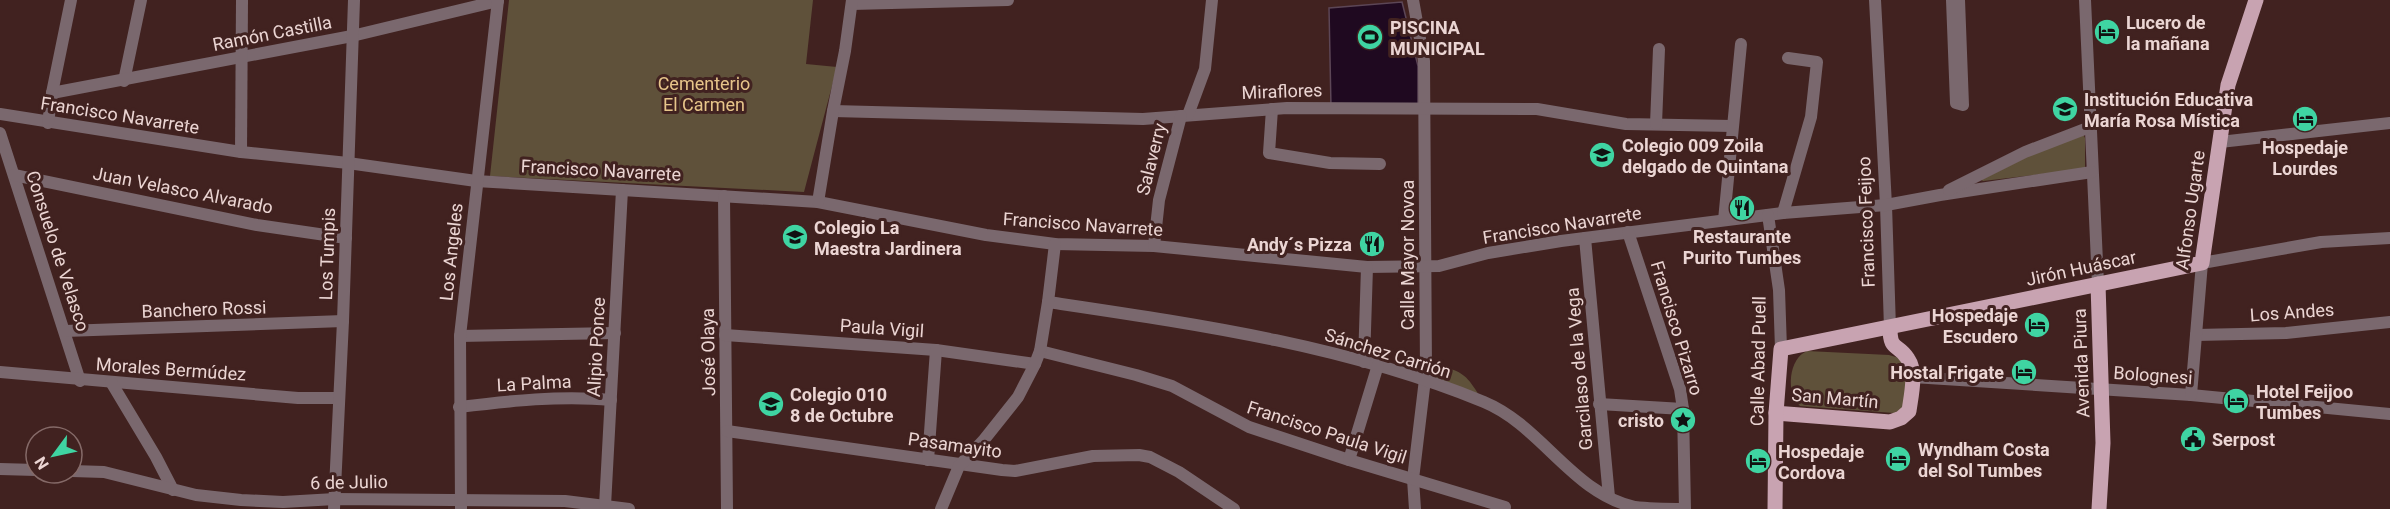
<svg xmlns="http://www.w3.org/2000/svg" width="2390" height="509" font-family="Roboto,sans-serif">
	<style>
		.green { fill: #5f513a }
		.water { fill: #1f0920; stroke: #5c4656; stroke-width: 1.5 }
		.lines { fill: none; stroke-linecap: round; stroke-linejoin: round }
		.minor { stroke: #7a686e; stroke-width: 12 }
		.major { stroke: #c8a3b1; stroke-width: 15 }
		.labels { text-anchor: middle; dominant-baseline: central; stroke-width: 6; stroke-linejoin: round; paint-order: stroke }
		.poi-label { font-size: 18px; font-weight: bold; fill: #ebd5d3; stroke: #412220; text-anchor: start }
		.street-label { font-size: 18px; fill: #ebd5d3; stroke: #412220 }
		.park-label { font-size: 18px; fill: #e7c58a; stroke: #412220 }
	</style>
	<rect width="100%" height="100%" fill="#412220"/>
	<g class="green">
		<polygon points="509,0 813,0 806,64 837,67 804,192 490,176"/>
		<polygon points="2083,134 2085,138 2085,169 1983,181 1980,179 1981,175"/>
		<path d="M1807 351 1889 355 1899 358 1908 371 1903 409 1894 413 1800 406C1785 393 1789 358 1807 351Z"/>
		<path d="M1444 367C1469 373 1470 383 1484 402L1424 382 1426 371Z"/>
	</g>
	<polygon class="water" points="1402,2 1418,66 1418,109 1331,107 1329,8"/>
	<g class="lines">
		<g class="minor">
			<polyline points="1413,0 1424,61 1426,371 1413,479 1415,509"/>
			<polyline points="1875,0 1886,205 1890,328"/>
			<polyline points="1952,0 1956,103 1963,105 1959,0"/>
			<polyline points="2085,0 2098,284"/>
			<polyline points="852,4 1008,0"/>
			<polyline points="124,81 141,0"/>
			<polyline points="52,93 352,36 498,1"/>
			<polyline points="1272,109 1269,153 1330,163 1380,164"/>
			<polyline points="833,111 1143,119 1287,108 1537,109 1626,124 1732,126"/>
			<polyline points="0,114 241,152 348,163 476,181 818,202 986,235 1055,244 1154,246 1367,267 1439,266 1488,253 1561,241 1783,213 1886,205 1940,195 2092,172"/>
			<polyline points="1188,115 1205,69 1212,0"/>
			<polyline points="48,123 52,93 71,0"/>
			<polyline points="1656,124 1659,49"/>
			<polyline points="0,133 80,381"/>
			<polyline points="2220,142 2390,123"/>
			<polyline points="241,152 242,0"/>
			<polyline points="14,175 257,225 346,238"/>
			<polyline points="1949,190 2025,152 2090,127"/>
			<polyline points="724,196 727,509"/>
			<polyline points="818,202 833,111 845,51 852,0"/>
			<polyline points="1783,213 1811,117 1817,62 1788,58"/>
			<polyline points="1768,215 1779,290 1781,349"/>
			<polyline points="1724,220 1741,44"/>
			<polyline points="1585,238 1609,497"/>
			<polyline points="1154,246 1159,200 1181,116"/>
			<path d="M1048 302C1196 324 1345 345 1484 402 1542 426 1572 493 1635 507 1651 509 1669 509 1685 509L1683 409 1680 389 1628 232"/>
			<polyline points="65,331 343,321"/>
			<polyline points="725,335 936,350 1035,364"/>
			<polyline points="2196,335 2286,333 2390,322"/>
			<polyline points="460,336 615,333"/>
			<polyline points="1040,351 1136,375 1172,386 1249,427 1349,460 1505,507"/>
			<polyline points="1364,362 1367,267"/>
			<polyline points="0,372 298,398 339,398"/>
			<polyline points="1913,377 2191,395 2390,414"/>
			<polyline points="111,382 156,457 173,490"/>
			<polyline points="2191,395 2202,263 2321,242 2390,238"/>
			<polyline points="1599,404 1683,409"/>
			<path d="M459 407C509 401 562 395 611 400"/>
			<polyline points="727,431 1002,470 1015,471 1093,456 1139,455 1150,457 1179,472 1234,509"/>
			<polyline points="928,460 936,350"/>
			<polyline points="1349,460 1378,365"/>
			<polyline points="0,469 36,470"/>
			<polyline points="72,471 104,472 196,495 241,500 283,502 335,499 565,501 629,509"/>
			<polyline points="605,506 622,190"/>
			<polyline points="461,508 460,336 498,0"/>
			<polyline points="334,509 343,321 354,0"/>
			<polyline points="941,509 959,466 983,441 1018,397 1035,364 1040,351 1048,302 1055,244"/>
		</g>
		<g class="major">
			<polyline points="2098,284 2103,443 2099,509"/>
			<path d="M1776 413 1890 422 1901 418 1909 411C1911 396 1917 372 1908 359 1898 343 1890 352 1890 328"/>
			<polyline points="1775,509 1776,413 1781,349 2202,263 2228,85 2256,0"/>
		</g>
	</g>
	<defs>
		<g id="hotel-disc" transform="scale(1.35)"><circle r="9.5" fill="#3fd4a2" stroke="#412220"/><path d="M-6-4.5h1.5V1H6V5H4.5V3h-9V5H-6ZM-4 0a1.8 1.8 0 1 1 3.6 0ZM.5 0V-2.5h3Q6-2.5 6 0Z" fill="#111"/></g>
		<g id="stadium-disc" transform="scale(1.35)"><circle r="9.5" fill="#3fd4a2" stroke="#412220"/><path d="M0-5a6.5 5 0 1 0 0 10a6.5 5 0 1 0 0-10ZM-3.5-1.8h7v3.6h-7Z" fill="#111"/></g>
		<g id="school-disc" transform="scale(1.35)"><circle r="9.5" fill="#3fd4a2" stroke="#412220"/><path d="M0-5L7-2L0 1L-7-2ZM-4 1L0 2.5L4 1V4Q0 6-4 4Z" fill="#111"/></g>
		<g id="restaurant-disc" transform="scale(1.35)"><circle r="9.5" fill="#3fd4a2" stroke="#412220"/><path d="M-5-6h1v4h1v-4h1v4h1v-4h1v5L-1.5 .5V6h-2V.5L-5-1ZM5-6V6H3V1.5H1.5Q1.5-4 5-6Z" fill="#111"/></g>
		<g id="sight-disc" transform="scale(1.35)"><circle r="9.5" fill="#3fd4a2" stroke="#412220"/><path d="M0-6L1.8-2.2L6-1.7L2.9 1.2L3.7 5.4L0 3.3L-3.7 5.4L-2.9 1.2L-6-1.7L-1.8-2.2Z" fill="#111"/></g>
		<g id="civic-disc" transform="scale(1.35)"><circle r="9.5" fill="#3fd4a2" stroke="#412220"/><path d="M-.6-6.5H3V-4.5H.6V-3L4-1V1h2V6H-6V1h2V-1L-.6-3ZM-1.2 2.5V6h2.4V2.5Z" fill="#111"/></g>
	</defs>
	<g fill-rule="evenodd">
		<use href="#hotel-disc" x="2107" y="32"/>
		<use href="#stadium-disc" x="1370" y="37"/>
		<use href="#school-disc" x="2065" y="109"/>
		<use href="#hotel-disc" x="2305" y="119"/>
		<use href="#school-disc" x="1602" y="155"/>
		<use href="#restaurant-disc" x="1742" y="208"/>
		<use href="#school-disc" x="795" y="237"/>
		<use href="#restaurant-disc" x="1372" y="244"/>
		<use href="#hotel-disc" x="2037" y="325"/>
		<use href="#hotel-disc" x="2024" y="372"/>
		<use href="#hotel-disc" x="2236" y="401"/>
		<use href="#school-disc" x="771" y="404"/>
		<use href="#sight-disc" x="1683" y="420"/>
		<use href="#civic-disc" x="2193" y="439"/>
		<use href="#hotel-disc" x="1898" y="459"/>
		<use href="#hotel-disc" x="1758" y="461"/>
	</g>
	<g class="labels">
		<g class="poi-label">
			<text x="2126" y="22">Lucero de<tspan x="2126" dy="21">la mañana</tspan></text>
			<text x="1390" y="27">PISCINA<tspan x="1390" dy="21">MUNICIPAL</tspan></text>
			<text x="2084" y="99">Institución Educativa<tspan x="2084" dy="21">María Rosa Mística</tspan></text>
			<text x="1622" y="145">Colegio 009 Zoila<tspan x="1622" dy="21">delgado de Quintana</tspan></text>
			<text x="2305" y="147" text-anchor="middle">Hospedaje<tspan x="2305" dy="21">Lourdes</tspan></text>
			<text x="814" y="227">Colegio La<tspan x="814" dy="21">Maestra Jardinera</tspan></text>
			<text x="1742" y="236" text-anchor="middle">Restaurante<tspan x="1742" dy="21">Purito Tumbes</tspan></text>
			<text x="1352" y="244" text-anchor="end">Andy´s Pizza</text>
			<text x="2018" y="315" text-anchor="end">Hospedaje<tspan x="2018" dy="21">Escudero</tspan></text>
			<text x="2004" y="372" text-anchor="end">Hostal Frigate</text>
			<text x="2256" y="391">Hotel Feijoo<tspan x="2256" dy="21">Tumbes</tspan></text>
			<text x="790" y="394">Colegio 010<tspan x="790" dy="21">8 de Octubre</tspan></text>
			<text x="1664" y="420" text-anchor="end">cristo</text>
			<text x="2212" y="439">Serpost</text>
			<text x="1918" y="449">Wyndham Costa<tspan x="1918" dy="21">del Sol Tumbes</tspan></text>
			<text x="1778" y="451">Hospedaje<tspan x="1778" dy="21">Cordova</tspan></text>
		</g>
		<g class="street-label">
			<text transform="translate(272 33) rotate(-11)">Ramón Castilla</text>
			<text transform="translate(1282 91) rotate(-2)">Miraflores</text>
			<text transform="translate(120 115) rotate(9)">Francisco Navarrete</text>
			<text transform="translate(1151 159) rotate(-76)">Salaverry</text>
			<text transform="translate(601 170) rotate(3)">Francisco Navarrete</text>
			<text transform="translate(183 190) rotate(11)">Juan Velasco Alvarado</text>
			<text transform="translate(2190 210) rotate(-82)">Alfonso Ugarte</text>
			<text transform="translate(1866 222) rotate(-92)">Francisco Feijoo</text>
			<text transform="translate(1083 224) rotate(4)">Francisco Navarrete</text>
			<text transform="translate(1562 225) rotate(-9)">Francisco Navarrete</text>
			<text transform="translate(58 251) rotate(72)">Consuelo de Velasco</text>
			<text transform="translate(451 252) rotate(-84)">Los Angeles</text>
			<text transform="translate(327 254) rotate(-88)">Los Tumpis</text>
			<text transform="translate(1407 255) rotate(-90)">Calle Mayor Novoa</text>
			<text transform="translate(2081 268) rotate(-12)">Jirón Huáscar</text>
			<text transform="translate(204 309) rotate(-2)">Banchero Rossi</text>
			<text transform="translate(2292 312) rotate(-4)">Los Andes</text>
			<text transform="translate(882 328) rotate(4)">Paula Vigil</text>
			<text transform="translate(1677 328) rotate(73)">Francisco Pizarro</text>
			<text transform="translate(596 347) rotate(-87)">Alipio Ponce</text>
			<text transform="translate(708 352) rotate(-91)">José Olaya</text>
			<text transform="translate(1388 353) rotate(17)">Sánchez Carrión</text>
			<text transform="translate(1758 361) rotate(-89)">Calle Abad Puell</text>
			<text transform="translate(2081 363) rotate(-92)">Avenida Piura</text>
			<text transform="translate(171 369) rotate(4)">Morales Bermúdez</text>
			<text transform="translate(1579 369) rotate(-95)">Garcilaso de la Vega</text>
			<text transform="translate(2153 375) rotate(4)">Bolognesi</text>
			<text transform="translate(534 383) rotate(-3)">La Palma</text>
			<text transform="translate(1835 398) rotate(5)">San Martín</text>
			<text transform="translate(1327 432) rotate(18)">Francisco Paula Vigil</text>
			<text transform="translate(955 445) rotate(8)">Pasamayito</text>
			<text transform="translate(349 482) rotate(-1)">6 de Julio</text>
		</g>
		<g class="park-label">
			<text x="704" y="83">Cementerio<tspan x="704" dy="21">El Carmen</tspan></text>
		</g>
	</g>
	<g transform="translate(54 455) rotate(237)"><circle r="28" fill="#412220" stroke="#856a68" stroke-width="1.5"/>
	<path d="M0-4.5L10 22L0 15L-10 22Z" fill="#3fd4a2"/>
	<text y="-9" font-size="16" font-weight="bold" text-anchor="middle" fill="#ebd5d3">N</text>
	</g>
</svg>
